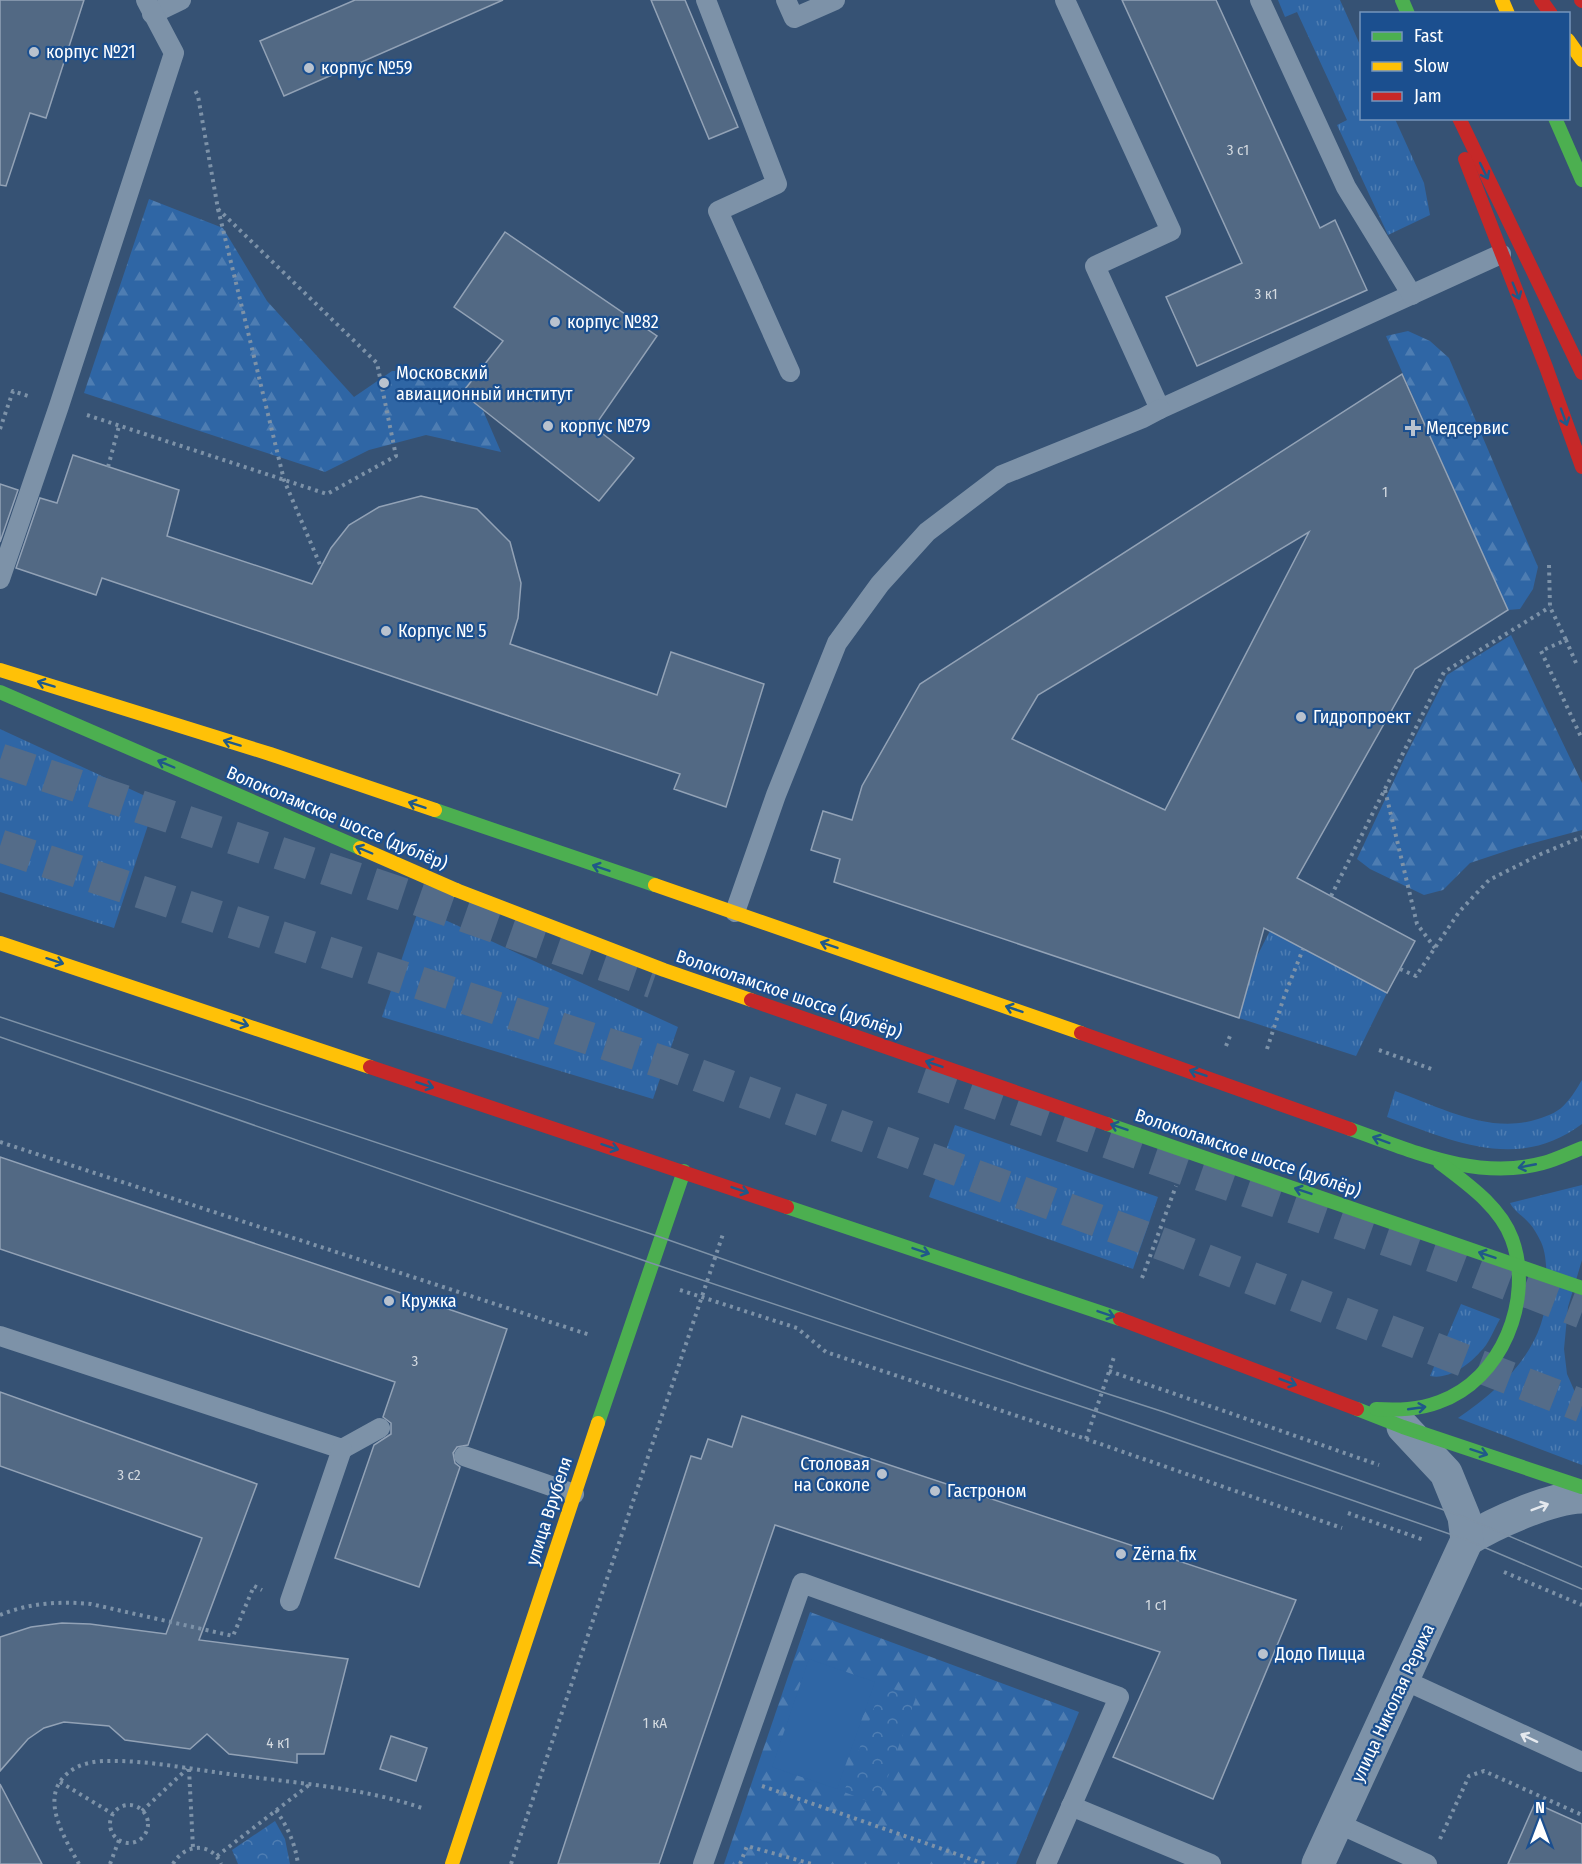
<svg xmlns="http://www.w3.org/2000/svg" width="1582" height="1864" font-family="'Fira Sans Condensed',sans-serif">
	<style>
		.grass { fill: url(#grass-tufts) }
		.forest { fill: url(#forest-firs) }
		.park { fill: url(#park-crowns) }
		.pitch { fill: #2f66a5 }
		.building { fill: #526984; stroke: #92a2b6; stroke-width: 1.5; fill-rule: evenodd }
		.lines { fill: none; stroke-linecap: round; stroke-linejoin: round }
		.primary-tunnel { stroke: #546c89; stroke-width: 33; stroke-dasharray: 33 16; stroke-linecap: butt }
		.path { stroke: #7d92a8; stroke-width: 4; stroke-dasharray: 3 4.5; stroke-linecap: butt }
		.lane { stroke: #7d92a8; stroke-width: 20 }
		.street { stroke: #7d92a8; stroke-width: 33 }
		.fast { stroke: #4caf50; stroke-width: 14 }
		.slow { stroke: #ffc107; stroke-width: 14 }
		.jam { stroke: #c62828; stroke-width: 14 }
		.tram { stroke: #7e92a7; stroke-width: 1.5 }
		.fast-bridge { stroke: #4caf50; stroke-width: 14 }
		.slow-bridge { stroke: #ffc107; stroke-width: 14 }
		.jam-bridge { stroke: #c62828; stroke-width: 14 }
		.oneway { stroke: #205989 }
		.oneway2 { stroke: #e5e9ee }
		.poi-dot { fill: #b9c2ce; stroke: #1b4f8f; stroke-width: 2 }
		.labels { text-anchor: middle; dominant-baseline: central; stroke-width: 4.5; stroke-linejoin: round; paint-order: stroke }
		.number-label { font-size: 15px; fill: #d4dae0 }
		.poi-label { font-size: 18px; fill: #fff; stroke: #1b4f8f; text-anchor: start }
		.street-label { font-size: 18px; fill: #fff; stroke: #1b4f8f }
	</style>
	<defs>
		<pattern id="grass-tufts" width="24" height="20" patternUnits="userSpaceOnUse" patternTransform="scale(1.5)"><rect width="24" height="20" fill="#2f66a5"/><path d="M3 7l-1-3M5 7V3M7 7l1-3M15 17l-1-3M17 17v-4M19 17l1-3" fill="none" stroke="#4e7db2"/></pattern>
		<pattern id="forest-firs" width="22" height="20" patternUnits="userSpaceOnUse" patternTransform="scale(1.5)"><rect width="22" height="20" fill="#2f66a5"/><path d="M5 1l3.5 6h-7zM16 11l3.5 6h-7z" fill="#4e7db2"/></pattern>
		<pattern id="park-crowns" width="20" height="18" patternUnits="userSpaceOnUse" patternTransform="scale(1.5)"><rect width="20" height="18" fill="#2f66a5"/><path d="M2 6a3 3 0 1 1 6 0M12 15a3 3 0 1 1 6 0" fill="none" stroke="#4e7db2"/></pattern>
	</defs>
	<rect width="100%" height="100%" fill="#365274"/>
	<g class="grass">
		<polygon points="1278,0 1340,0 1361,47 1362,118 1395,119 1424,183 1430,215 1388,235 1337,125 1347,120 1297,12 1285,17"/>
		<polygon points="0,729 156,801 114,928 0,892"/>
		<polygon points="419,908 678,1027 653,1099 382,1017"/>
		<polygon points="1270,931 1387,993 1356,1056 1239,1018 1256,958"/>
		<path d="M1582 1080V1124C1518 1172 1453 1141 1387 1117L1395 1091C1440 1107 1490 1135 1538 1119 1548 1116 1560 1111 1566 1103 1572 1097 1577 1088 1582 1080Z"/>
		<polygon points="955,1125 1158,1197 1133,1269 929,1197"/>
		<path d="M1582 1185V1260L1568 1307 1564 1349 1567 1374 1582 1408V1465L1458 1418C1508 1383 1550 1344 1547 1278 1546 1266 1546 1253 1541 1242 1538 1236 1534 1228 1529 1223 1523 1216 1514 1211 1510 1203Z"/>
		<path d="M1461 1304 1500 1319C1494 1329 1489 1344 1480 1352 1469 1365 1448 1380 1430 1376Z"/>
	</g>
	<g class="forest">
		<polygon points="149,199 223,228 267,301 354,397 392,371 466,371 501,452 426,435 369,450 325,472 84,393"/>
		<polygon points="1408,331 1430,341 1449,358 1538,567 1533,589 1520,609 1508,610 1386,336"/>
		<polygon points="1511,635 1582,783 1582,830 1515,848 1470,863 1443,890 1424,895 1370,869 1357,859 1405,757 1447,675"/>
		<polygon points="810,1612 1079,1712 1016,1864 724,1864"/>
	</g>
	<g class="park">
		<polygon points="882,1685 916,1697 878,1805 844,1792"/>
		<polygon points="275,1821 285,1839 290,1864 238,1864 232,1850"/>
	</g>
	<polygon class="pitch" points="809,1659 875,1682 837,1789 772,1767"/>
	<g class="building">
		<polygon points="0,0 84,0 46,118 30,113 6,186 0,185"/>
		<polygon points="355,0 503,0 284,96 260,41"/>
		<polygon points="651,0 685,0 738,127 709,139"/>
		<polygon points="1122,0 1216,0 1320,228 1335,220 1367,290 1197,366 1166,297 1242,263"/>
		<polygon points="505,232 657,336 594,427 634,458 599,501 462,393 503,341 454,307"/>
		<path d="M1402 374 1508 610 1415 669 1297 878 1415 941 1387 993 1264 928 1239 1018 834 882 840 859 811 850 823 811 852 820 862 786 920 684ZM1309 532 1165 810 1012 739 1038 695Z"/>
		<polygon points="73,455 179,490 167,536 312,584 331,548 349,525 379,507 421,496 477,509 510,542 521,583 518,618 510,644 657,695 671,652 764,684 726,807 674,789 680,774 102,578 96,595 16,568 40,498 57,503"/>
		<polygon points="0,484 18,490 0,542"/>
		<polygon points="0,1157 507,1329 468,1445 457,1447 453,1453 455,1463 460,1467 419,1587 335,1558 374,1445 391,1434 391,1423 383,1417 395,1382 0,1249"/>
		<polygon points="0,1392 257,1484 199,1640 348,1659 324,1754 297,1754 297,1763 229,1754 207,1734 190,1749 125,1740 109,1726 64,1722 44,1728 28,1739 0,1771 0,1637 31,1627 62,1623 90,1624 166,1634 202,1538 0,1466"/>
		<polygon points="742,1416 1296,1600 1213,1799 1113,1757 1160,1652 775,1525 659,1864 558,1864 691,1456 701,1459 708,1439 732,1447"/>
		<polygon points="391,1736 427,1748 416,1781 380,1769"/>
		<polygon points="0,1784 42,1864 0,1864"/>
		<polygon points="1535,1803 1582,1824 1582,1864 1508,1864"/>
	</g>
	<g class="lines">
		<g class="primary-tunnel">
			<polyline points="0,760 414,898 653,982"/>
			<polyline points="0,846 665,1063 1168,1246 1582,1406"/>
			<polyline points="923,1077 1453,1263 1582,1312"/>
		</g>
		<g class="path">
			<polyline points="218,209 284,480 321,567"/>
			<polyline points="87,415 327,494 396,456 377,363 218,209 198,96 195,90"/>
			<polyline points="0,429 13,391 31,397"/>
			<polyline points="108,467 119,426"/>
			<polyline points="1549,565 1550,607 1566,640"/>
			<polyline points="1576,663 1566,640 1541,651 1582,739"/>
			<polyline points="1385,790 1417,924 1435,948"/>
			<polyline points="1331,896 1444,672 1550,607"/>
			<polyline points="1400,969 1416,976 1459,912 1489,880 1541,854 1582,837"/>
			<polyline points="1226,1046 1230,1036"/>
			<polyline points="1267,1049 1284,997 1303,949"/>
			<polyline points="1379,1050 1434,1070"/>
			<polyline points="0,1142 590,1335"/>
			<polyline points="1142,1278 1176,1186"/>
			<polyline points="680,1290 797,1328 826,1352 1086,1439 1342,1528"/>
			<polyline points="1109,1371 1379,1465"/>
			<polyline points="1086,1439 1115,1354"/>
			<polyline points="1348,1513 1424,1540"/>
			<polyline points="1504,1572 1582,1605"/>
			<path d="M0 1615C29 1603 60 1601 91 1604L233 1636 254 1586 262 1590"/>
			<polyline points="189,1769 193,1848"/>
			<polyline points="60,1782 113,1814"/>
			<polyline points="762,1786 985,1864"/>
			<circle cx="129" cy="1824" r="19"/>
			<path d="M276 1810C288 1828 295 1843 298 1864"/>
			<polyline points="142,1811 187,1769"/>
			<polyline points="1440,1839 1469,1776 1484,1771 1582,1815"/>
			<polyline points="217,1856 309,1785"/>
			<path d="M79 1864C65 1839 38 1797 68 1773 78 1764 94 1761 107 1761 147 1760 189 1769 229 1774 293 1783 361 1787 422 1808"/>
			<polyline points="110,1864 119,1840"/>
			<path d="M173 1864C184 1844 211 1841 221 1864"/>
			<polyline points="511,1864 723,1234"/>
			<polyline points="740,1864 747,1846 812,1864"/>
		</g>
		<g class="lane">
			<polyline points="706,0 777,184 718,211 790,372"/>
			<polyline points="786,0 794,18 835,0"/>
			<polyline points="1065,0 1171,231 1095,266 1160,409 1501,254"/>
			<polyline points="1260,0 1346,187 1412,295"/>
			<polyline points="152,14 181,0"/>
			<polyline points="0,579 59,406 174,53 146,0"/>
			<polyline points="735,912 776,795 837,643 880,584 927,532 1002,475 1143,418 1160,409"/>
			<polyline points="0,1336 342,1449 380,1428"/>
			<polyline points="464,1456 574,1494"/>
			<polyline points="290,1601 342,1449"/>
			<polyline points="1404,1680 1582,1762"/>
			<polyline points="1071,1806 1211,1864"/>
			<polyline points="1337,1823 1427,1864"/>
			<polyline points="703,1864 802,1583 1119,1697 1046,1864"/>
		</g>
		<g class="street">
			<path d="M1467 1540C1494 1523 1550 1498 1582 1497"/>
			<polyline points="1318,1864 1467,1540 1464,1517 1446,1473 1403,1427"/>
		</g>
		<g class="fast">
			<polyline points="1402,0 1408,14"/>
			<polyline points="1555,118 1582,180"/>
			<polyline points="0,692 360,848"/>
			<polyline points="435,810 655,885"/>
			<path d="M1350 1129C1413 1151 1476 1181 1543 1163 1556 1160 1569 1153 1582 1148"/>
			<polyline points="787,1207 1120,1319"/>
			<polyline points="1357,1409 1403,1427 1582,1487"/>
			<path d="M1376 1409C1398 1410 1418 1410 1439 1402 1502 1380 1534 1299 1512 1239 1500 1206 1466 1183 1440 1163"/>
			<polyline points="598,1423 684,1171"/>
		</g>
		<g class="slow">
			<polyline points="1502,0 1508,14"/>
			<polyline points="1568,40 1582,60"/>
			<polyline points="0,670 270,754 435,810"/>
			<polyline points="360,848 456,890"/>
			<polyline points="655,885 1081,1033"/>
			<polyline points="0,943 370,1067"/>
			<polyline points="452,1864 598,1423"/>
		</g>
		<g class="jam">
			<polyline points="1541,0 1551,14"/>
			<polyline points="1581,0 1582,1"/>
			<polyline points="1459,118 1582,373"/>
			<polyline points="1465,159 1546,367 1582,467"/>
			<polyline points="1081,1033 1350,1129"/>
			<polyline points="370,1067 787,1207"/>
			<polyline points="1120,1319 1357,1409"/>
		</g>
		<g class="tram">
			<polyline points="0,1017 660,1237 1102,1392 1164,1412 1464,1517 1582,1567"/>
			<polyline points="0,1037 651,1263 1095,1411 1392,1514 1467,1540 1582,1589"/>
		</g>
		<polyline class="fast-bridge" points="1107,1124 1582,1288"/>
		<polyline class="slow-bridge" points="456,890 664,970 751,1000"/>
		<polyline class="jam-bridge" points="751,1000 1107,1124"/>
	</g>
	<defs><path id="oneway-shaft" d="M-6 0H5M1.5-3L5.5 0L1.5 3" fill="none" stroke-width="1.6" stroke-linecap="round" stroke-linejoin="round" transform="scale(1.5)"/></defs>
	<g class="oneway">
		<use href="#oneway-shaft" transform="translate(1484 171) rotate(64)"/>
		<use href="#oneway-shaft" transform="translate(1516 291) rotate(68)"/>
		<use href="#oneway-shaft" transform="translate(1564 417) rotate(70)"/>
		<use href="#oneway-shaft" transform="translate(46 684) rotate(-163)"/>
		<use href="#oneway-shaft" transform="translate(232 743) rotate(-163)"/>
		<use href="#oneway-shaft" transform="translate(166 764) rotate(-157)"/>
		<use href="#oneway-shaft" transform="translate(417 805) rotate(-161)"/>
		<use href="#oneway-shaft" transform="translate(364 850) rotate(-157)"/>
		<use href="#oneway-shaft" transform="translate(601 868) rotate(-161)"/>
		<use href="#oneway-shaft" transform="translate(829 945) rotate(-161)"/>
		<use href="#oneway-shaft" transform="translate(55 961) rotate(18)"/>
		<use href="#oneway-shaft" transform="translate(1014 1009) rotate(-161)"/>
		<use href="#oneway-shaft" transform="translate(240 1023) rotate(18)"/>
		<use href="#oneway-shaft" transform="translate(934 1064) rotate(-161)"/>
		<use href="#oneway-shaft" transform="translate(1198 1073) rotate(-161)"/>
		<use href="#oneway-shaft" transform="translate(425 1085) rotate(18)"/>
		<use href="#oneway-shaft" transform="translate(1119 1127) rotate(-161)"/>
		<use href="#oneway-shaft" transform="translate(1381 1140) rotate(-160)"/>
		<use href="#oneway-shaft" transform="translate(610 1147) rotate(18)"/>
		<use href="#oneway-shaft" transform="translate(1527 1166) rotate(169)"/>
		<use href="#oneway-shaft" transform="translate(740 1190) rotate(19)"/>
		<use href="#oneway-shaft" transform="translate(1303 1191) rotate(-161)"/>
		<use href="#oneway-shaft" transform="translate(921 1251) rotate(19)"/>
		<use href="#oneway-shaft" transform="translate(1487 1255) rotate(-161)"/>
		<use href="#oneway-shaft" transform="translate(1106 1314) rotate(19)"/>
		<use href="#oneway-shaft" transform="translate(1288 1382) rotate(21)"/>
		<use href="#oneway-shaft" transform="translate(1417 1408) rotate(-8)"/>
		<use href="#oneway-shaft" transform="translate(1479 1452) rotate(18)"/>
	</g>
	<g class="oneway2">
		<use href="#oneway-shaft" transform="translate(1540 1507) rotate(-21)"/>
		<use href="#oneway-shaft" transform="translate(1529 1738) rotate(-155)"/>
	</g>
	<g class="poi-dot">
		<circle cx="34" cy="52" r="6"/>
		<circle cx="309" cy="68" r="6"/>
		<circle cx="555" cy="322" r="6"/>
		<circle cx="384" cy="383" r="6"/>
		<circle cx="548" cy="426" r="6"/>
		<path d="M1410 419h6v6h6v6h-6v6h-6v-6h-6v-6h6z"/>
		<circle cx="386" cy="631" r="6"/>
		<circle cx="1301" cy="717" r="6"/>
		<circle cx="389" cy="1301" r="6"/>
		<circle cx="882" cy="1474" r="6"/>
		<circle cx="935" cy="1491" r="6"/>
		<circle cx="1121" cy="1554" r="6"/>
		<circle cx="1263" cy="1654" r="6"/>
	</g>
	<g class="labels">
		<g class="number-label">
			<text x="1238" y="150">3 с1</text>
			<text x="1266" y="294">3 к1</text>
			<text x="1385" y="492">1</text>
			<text x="415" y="1361">3</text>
			<text x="129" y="1475">3 с2</text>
			<text x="1156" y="1605">1 с1</text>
			<text x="655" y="1723">1 кА</text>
			<text x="278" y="1743">4 к1</text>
		</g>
		<g class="poi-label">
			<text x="46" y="52">корпус №21</text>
			<text x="321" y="68">корпус №59</text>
			<text x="567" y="322">корпус №82</text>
			<text x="396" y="373">Московский<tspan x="396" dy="21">авиационный институт</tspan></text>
			<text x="560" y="426">корпус №79</text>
			<text x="1426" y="428">Медсервис</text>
			<text x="398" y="631">Корпус № 5</text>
			<text x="1313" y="717">Гидропроект</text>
			<text x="401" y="1301">Кружка</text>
			<text x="870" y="1464" text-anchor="end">Столовая<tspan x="870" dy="21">на Соколе</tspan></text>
			<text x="947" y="1491">Гастроном</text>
			<text x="1133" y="1554">Zёrna fix</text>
			<text x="1275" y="1654">Додо Пицца</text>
		</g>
		<g class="street-label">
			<text transform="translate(337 818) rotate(23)">Волоколамское шоссе (дублёр)</text>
			<text transform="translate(789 994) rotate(19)">Волоколамское шоссе (дублёр)</text>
			<text transform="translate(1248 1153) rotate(19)">Волоколамское шоссе (дублёр)</text>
			<text transform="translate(549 1511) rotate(-72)">улица Врубеля</text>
			<text transform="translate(1393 1703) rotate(-65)">улица Николая Рериха</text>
		</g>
	</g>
	<rect x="1360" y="12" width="210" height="108" fill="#1b4f8f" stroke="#7695bc" stroke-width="1.5"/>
	<rect x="1372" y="32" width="30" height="9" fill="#4caf50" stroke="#7695bc" stroke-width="1.5"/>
	<text x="1414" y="42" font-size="18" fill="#ffffff">Fast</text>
	<rect x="1372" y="62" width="30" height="9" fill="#ffc107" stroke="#7695bc" stroke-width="1.5"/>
	<text x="1414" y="72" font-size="18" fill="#ffffff">Slow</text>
	<rect x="1372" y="92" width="30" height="9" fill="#c62828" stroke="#7695bc" stroke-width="1.5"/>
	<text x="1414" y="102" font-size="18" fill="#ffffff">Jam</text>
	<g transform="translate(1540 1822)" stroke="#1b4f8f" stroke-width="4.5" paint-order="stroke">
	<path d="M0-4.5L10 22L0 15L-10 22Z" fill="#ffffff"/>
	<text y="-9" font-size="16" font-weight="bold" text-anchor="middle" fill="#ffffff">N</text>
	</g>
</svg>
